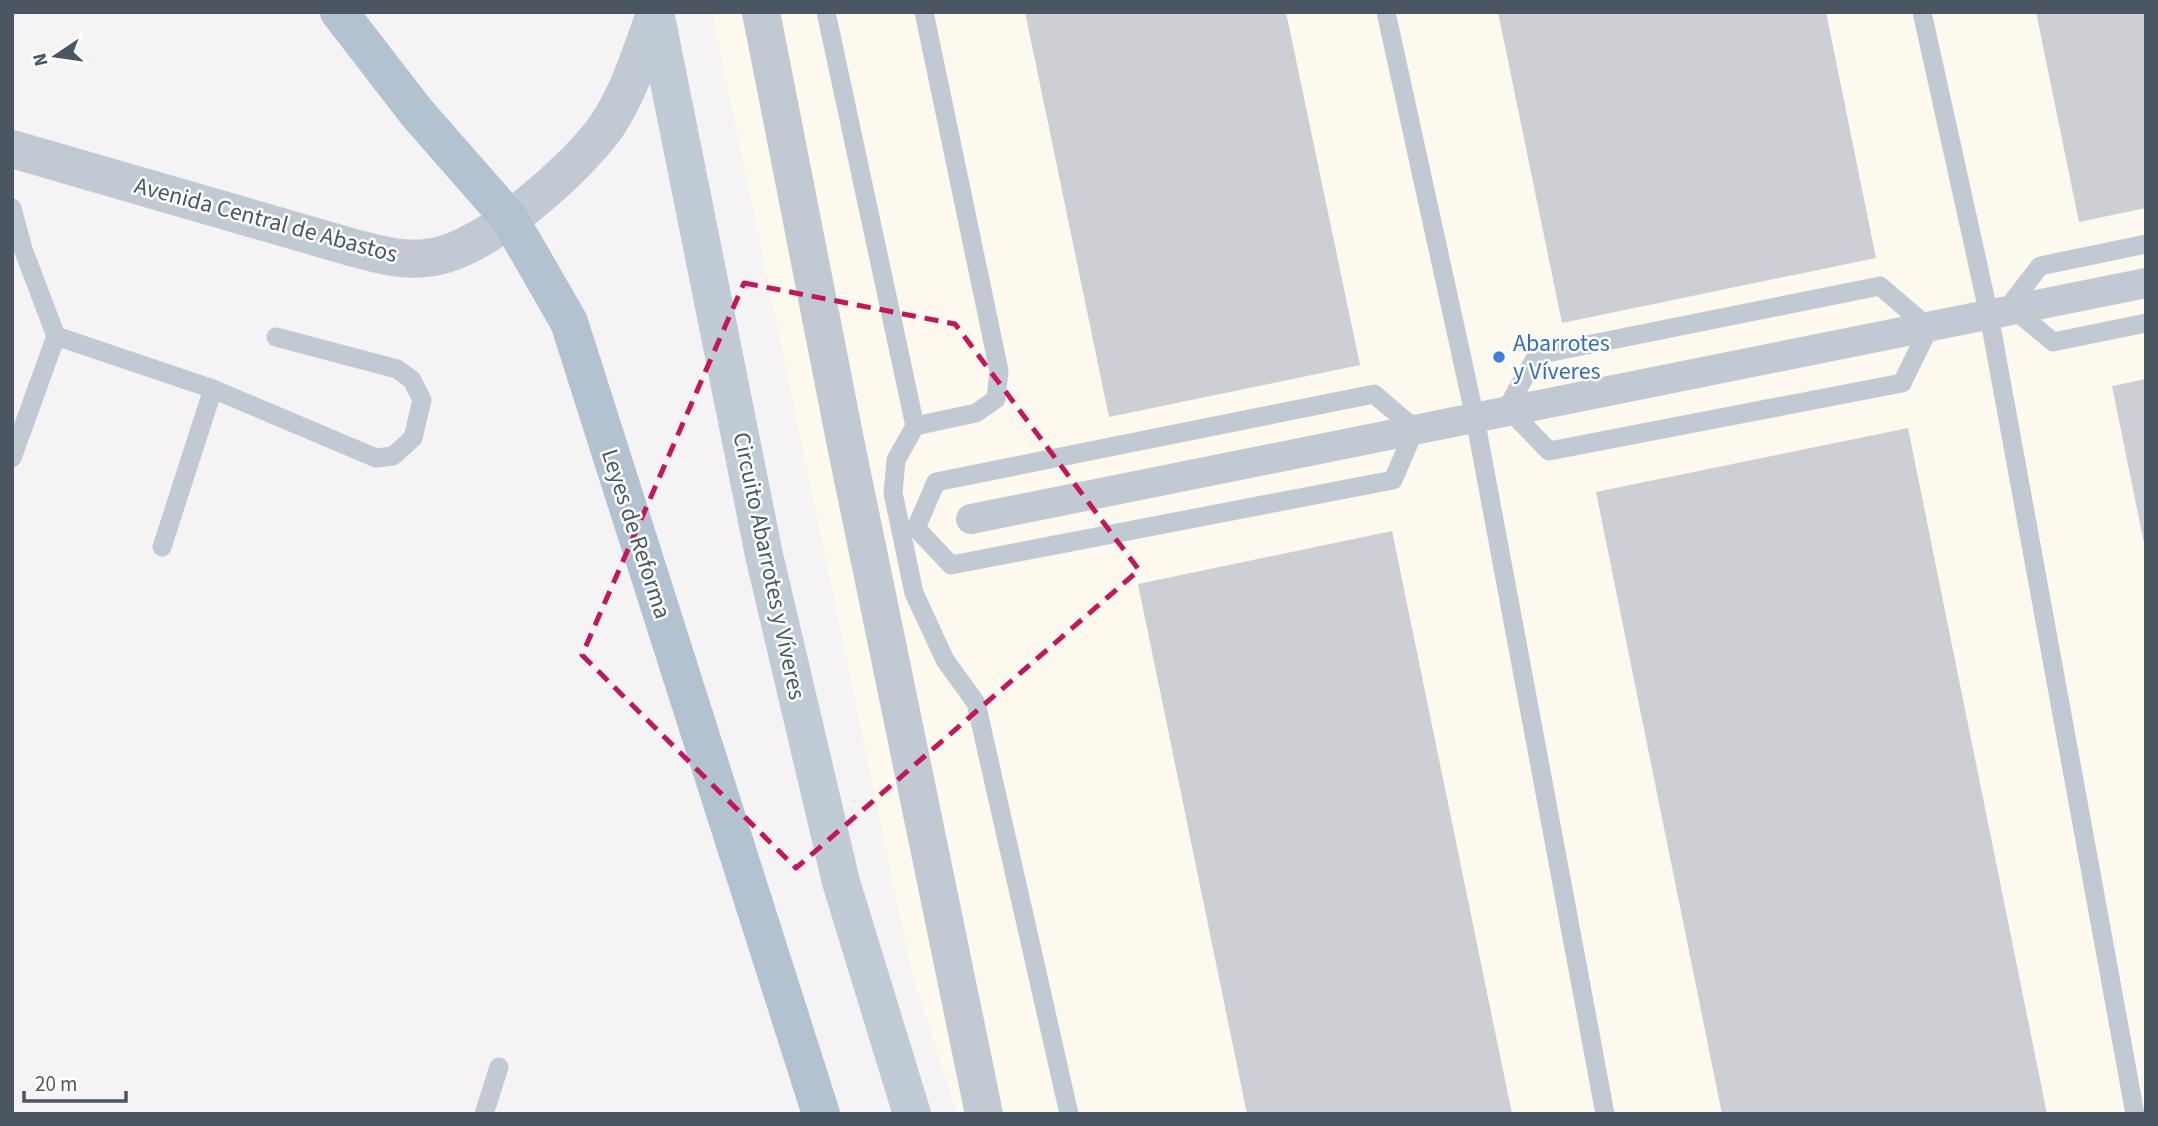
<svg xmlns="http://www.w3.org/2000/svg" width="2158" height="1126" font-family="'Source Sans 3',sans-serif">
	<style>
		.commercial { fill: #fdf9ef }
		.building { fill: #cdcfd5 }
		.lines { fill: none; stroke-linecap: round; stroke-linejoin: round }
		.service { stroke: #c1cad2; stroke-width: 19 }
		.pedestrian { stroke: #c1cad2; stroke-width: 30 }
		.minor { stroke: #c1cad2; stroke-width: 38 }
		.tertiary { stroke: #c1cad2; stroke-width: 38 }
		.secondary { stroke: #c1cbd6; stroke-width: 38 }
		.primary { stroke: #b3c2d1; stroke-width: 38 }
		.marked { fill: none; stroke: #c2185b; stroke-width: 5; stroke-dasharray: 14 9; stroke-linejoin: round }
		.shop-dot { fill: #3f7fe0; stroke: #fff; stroke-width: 2.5 }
		.labels { text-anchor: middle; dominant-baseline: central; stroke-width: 5; stroke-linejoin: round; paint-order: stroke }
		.street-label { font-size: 24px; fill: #4a5661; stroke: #fff }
		.shop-label { font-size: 24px; fill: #366cbe; stroke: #fff; text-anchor: start }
	</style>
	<rect width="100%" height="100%" fill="#f5f3f3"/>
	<polygon class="commercial" points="712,12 2146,12 2146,1114 957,1114 911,969"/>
	<g class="building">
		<polygon points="1025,12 1286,12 1360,365 1109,417"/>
		<polygon points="1498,12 1826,12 1876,258 1562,323"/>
		<polygon points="2036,12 2146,12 2146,208 2079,222"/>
		<polygon points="2146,379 2146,547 2145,548 2112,386"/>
		<polygon points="1908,428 2047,1114 1722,1114 1596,492"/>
		<polygon points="1392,531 1512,1114 1247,1114 1138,584"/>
	</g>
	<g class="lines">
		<g class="service">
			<polyline points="826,12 915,426"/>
			<polyline points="924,12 999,371 996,399 976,413 915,426 896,460 893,493 914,593 945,660 976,703 1069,1114"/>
			<polyline points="1386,12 1475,418 1605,1114"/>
			<polyline points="1922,12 1989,315 2135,1114"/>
			<polyline points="12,208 23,249 56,336 213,389 376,458 393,456 413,438 422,400 412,380 397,369 276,337"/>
			<polyline points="2010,306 2053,342 2146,323"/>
			<polyline points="2000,308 2009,306 2040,266 2146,244"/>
			<polygon points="1374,394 1415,429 1393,480 951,565 916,528 936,482"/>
			<polyline points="1507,408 1549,451 1902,383 1929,328 1937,326"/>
			<polyline points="1498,410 1507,408 1537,355 1880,286 1929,328"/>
			<polyline points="12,458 56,336"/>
			<polyline points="162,547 213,389"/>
			<polyline points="484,1114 499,1067"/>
		</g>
		<polyline class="pedestrian" points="971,519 2146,283"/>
		<polyline class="minor" points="761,12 845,440 984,1114"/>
		<path class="tertiary" d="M12 149 354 248C380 255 405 262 433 257 486 249 575 170 606 127 629 93 641 53 655 14"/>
		<polyline class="secondary" points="655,12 764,555 841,882 912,1114"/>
		<polyline class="primary" points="339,12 417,113 509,218 569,322 821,1114"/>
	</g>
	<path class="marked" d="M744 283 955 324 1139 570 796 868 582 655Z"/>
	<circle class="shop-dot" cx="1499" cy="357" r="7"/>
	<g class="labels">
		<g class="street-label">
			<text transform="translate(266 220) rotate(15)">Avenida Central de Abastos</text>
			<text transform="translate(636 534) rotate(72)">Leyes de Reforma</text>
			<text transform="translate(769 566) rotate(78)">Circuito Abarrotes y Víveres</text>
		</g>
		<g class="shop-label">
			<text x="1513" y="343">Abarrotes<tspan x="1513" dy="28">y Víveres</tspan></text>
		</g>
	</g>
	<rect width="2158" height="1126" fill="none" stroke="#4a5661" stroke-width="28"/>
	<g transform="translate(56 56) rotate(257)" stroke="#ffffff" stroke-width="5" paint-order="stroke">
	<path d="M0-5L12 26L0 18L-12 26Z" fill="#4a5661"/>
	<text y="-10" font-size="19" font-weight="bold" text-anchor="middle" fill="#4a5661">N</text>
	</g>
	<path d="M24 1091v10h102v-10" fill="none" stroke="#4a5661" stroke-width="3.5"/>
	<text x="35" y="1091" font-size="21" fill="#4a5661" stroke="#ffffff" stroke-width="5" paint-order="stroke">20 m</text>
</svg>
